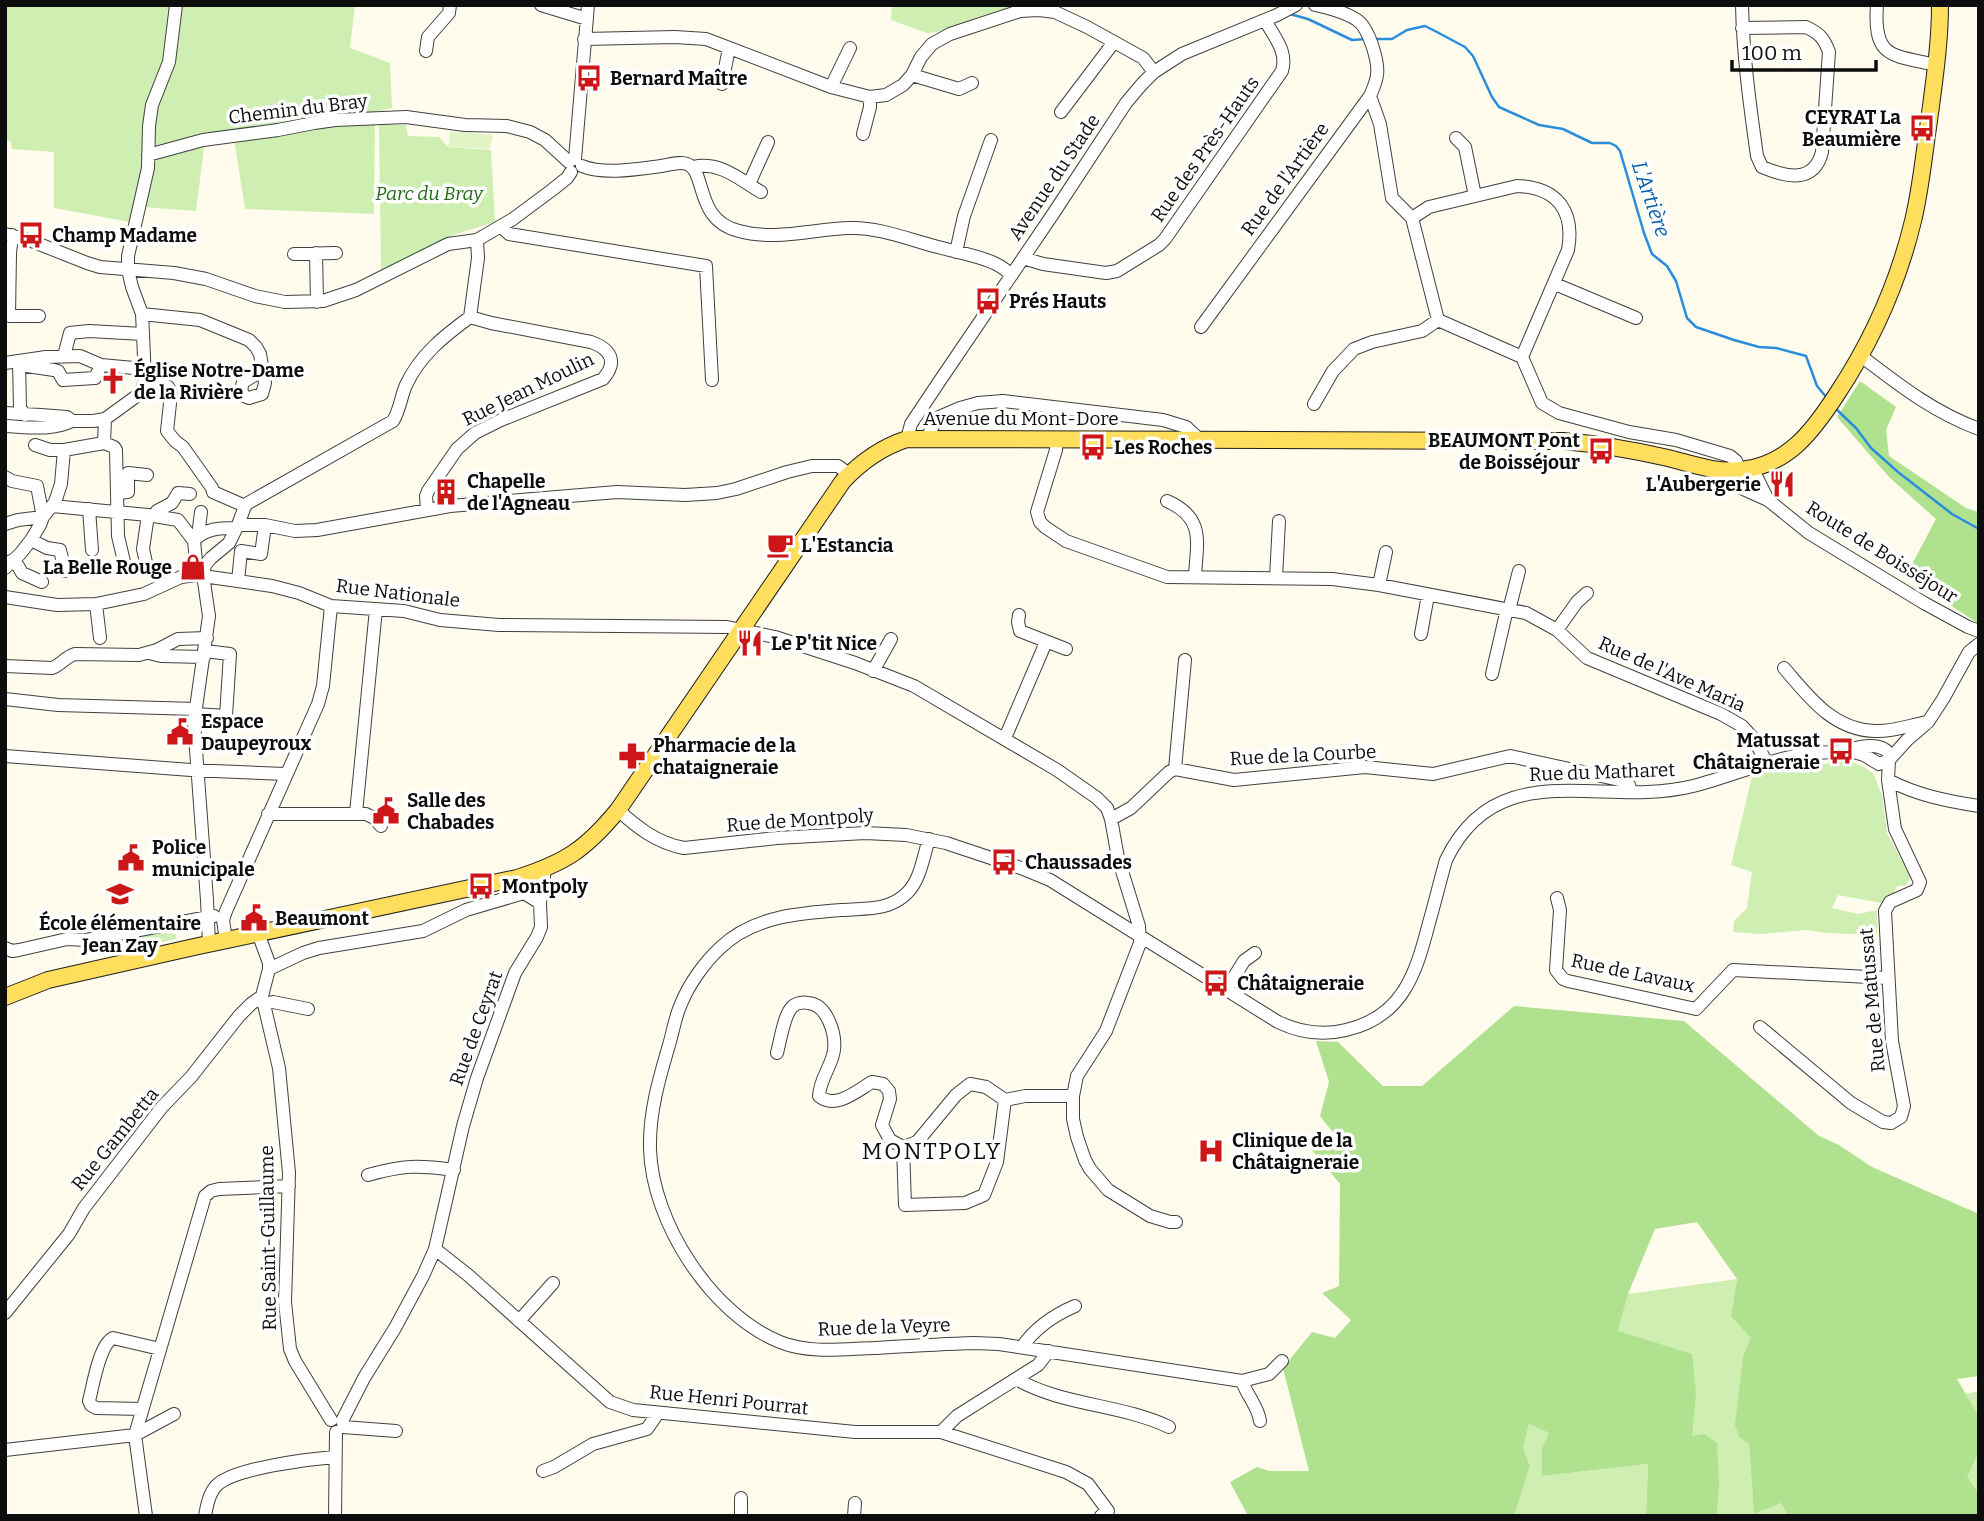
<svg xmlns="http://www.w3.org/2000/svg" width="1984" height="1521" viewBox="0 0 1984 1521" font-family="Bitter,serif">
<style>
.green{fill:#ceeeb2}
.forest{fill:#b0e18f}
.pitch{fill:#e2f4c5}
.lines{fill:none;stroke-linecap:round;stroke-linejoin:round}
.stream{stroke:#2a8ddc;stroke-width:2.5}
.minor-casing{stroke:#404040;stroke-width:14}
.major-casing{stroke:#1e1e1e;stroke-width:18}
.minor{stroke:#fff;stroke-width:12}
.major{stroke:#ffde5d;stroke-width:16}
.labels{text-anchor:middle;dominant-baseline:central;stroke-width:7;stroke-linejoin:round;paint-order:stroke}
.poi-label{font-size:19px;font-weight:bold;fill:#0d0d0d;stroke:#fff;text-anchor:start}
.street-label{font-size:19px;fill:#0d0d0d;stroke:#fff}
.park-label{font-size:19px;font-style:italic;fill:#246c16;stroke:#fff}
.water-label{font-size:21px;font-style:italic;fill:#095eac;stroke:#fff}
.quarter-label{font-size:23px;letter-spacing:2px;fill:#0d0d0d;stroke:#fff}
</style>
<rect width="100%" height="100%" fill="#fffced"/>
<path class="green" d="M5,5H355L350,48L390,63L392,108L375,112L374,214L245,209L233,132H206L196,211L143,207L133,204L130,222L54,208V152L12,149L11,142L5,139Z
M892,5H1018L984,15L937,32L927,33L891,20Z
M379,125H406L408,136L439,137L448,147L491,150L495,222L456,234L381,272Z
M1849,761L1864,767L1873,773L1882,795L1887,833L1911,878L1905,886H1897L1894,894L1882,903L1838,895L1832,908L1858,914L1877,910V935L1827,933L1807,930L1761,934L1733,932L1734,921L1747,908L1752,872L1731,865L1752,776L1799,763L1800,767Z
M175,924L176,939L111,953L107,939Z
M1737,1279L1731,1316L1957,1379L1965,1394L1979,1391V1516L1749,1444L1754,1514L1781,1503L1788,1516H1717L1719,1484L1692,1437L1618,1331L1628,1294Z
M1529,1424L1549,1433L1542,1448V1476L1648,1464L1646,1516H1514L1530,1466L1523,1448Z"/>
<path class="forest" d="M1860,381L1896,407L1886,430L1889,456L1966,508L1979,512V624L1906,576L1936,519L1889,477L1837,417Z
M1514,1006L1684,1021L1819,1136L1839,1145L1872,1167L1979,1214V1376L1957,1379L1979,1417L1978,1453L1967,1477L1979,1494V1516H1788L1781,1503L1754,1514L1749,1444L1739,1437L1735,1425L1743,1357L1751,1338L1731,1316L1737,1279L1697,1222L1655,1229L1628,1294L1618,1331L1692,1354L1696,1394L1692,1436L1704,1434L1717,1443L1719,1484L1717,1516H1646L1648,1464L1542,1476V1448L1549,1433L1529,1424L1523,1448L1530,1466L1514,1516H1248L1230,1482L1257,1467L1269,1471H1309L1283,1368L1312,1332L1335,1338L1351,1320L1322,1293L1339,1286L1340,1184L1311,1149L1335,1135L1320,1116L1329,1082L1316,1041L1338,1042L1383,1086H1422Z"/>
<path class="pitch" d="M450,131L493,135L490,149L448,147Z"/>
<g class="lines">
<path class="stream" d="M1290,14L1308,19L1352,40L1366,39
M1376,39H1392L1407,30L1425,26L1435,31L1465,47L1473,56L1492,97L1499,107L1539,125L1563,129L1592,143H1610L1616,146L1620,151L1644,233L1652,254L1667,266L1676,281L1687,318L1696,327L1734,340L1759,347L1776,348L1806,356L1817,386L1827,398
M1835,408L1856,428L1871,448L1898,472L1952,514L1979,529"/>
<g class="minor-casing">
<path id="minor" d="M541,5L587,19
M1742,5C1743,56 1750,106 1757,156L1762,167C1786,177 1814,184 1822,152L1829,52C1824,38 1819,33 1806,27L1742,28
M1877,5C1873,59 1892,55 1937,65
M584,39L675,37L706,39L831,87L870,97L886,95L903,85L912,75L921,57L932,44L950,34L1020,11L1039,10L1055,12L1087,27L1143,58L1154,72
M426,51L428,37L449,13L450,5
M912,75L959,89L972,83
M722,84L729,48
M831,87L850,48
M1370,96L1380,124L1392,198L1412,218L1438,320L1522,357L1542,403L1559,413L1629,432L1676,440L1730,456L1736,461L1747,489
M1061,112L1114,42
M863,134L870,107V97
M1456,138L1465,147L1475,196
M148,155L203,140L278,130L314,123L335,120L406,117L465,125L507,126L530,132L545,140L569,162
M575,159L588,5
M582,166C604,175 638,169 661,166C669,165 680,161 687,164C707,171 694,220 739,231C775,241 813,229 850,228C879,227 910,240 938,247C956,252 977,255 994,263C1001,266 1006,270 1012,275
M693,167C720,161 739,179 761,192
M749,184L768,142
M1412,218L1429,207L1517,186C1557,187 1575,211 1568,250L1522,357
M501,226L509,234L706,266L712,380
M5,234L29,240L87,263L100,267L174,273L206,279L255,296L285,302L323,301L356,290L448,244L477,240L513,219L552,190L567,178L571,172
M12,235L10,253L9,316H39
M956,252L964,216L991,140
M316,253L317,302
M294,254L336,253
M1023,258L1043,264L1106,273L1117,271L1159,245L1165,239L1282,71C1288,51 1274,37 1265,20
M1555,284L1636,318
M142,314L200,320L249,340L256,347L260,354L265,383L262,394L249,398L244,396L241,390L243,382L258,373L263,367
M1201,327L1370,96C1373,89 1376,83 1377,75C1379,62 1369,28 1357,20C1345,12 1329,8 1315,5
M64,356L70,333L89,331L143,334
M1861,356C1899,385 1933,412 1979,429
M19,362L20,408L25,415
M5,363L46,357L80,356L101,365L145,369
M20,365L54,370L58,371L63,380L95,378L101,365
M145,369C148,372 149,375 152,378C160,385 169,382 171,394L167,431L175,441L183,447L212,488L213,492L245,506
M1314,404L1333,371L1354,349L1372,342L1422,331L1438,320
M5,413L41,415L67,417L72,421H93L105,419L138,395L142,389L145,380L143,334L142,314L132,287L128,270V256L148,168L149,126L152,105L169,62L176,5
M5,426C28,427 52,431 72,421
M927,438L937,418L960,408L978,403L1003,401L1163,420L1186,427L1199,439
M1057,438L1056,450L1037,512L1040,522L1045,527L1066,541L1167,577L1332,579L1379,585L1526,613L1557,630
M907,439L911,424L939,382L1053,214L1126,103L1142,84L1154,72L1182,54L1277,15L1296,5
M104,443L114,447L116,450L118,536L126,570
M35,445L50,450H64
M1752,468L1768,500
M1713,469L1721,479L1768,500L1809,533L1924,603L1968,627L1979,631
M5,477L12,481L37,486L43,517
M117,493L128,492V473L147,475
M1167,501C1205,518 1197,541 1195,576
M52,506L148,515L178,520L194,541L196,561L203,575
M89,509L92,550
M427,509L426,496L428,491L457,449L475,433L501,420L603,379C618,362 611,349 591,342L491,323L470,317
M148,515L143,549L147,567H154
M155,516L157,511L172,503L178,493L190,494
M5,524L18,520L43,517
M238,525H265L295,531L317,530L450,506L617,492L685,495L717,493L736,489L787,472L812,466H838L849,474
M198,536L201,512
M31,540L47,548L60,550L65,571
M194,541C204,528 221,528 236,528
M11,561L18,566L22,573L42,582
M5,568L20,554L31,540L40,525L43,517L55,502L61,484L64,450L104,443L105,419
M1276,578L1279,521
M238,581L241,551L261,554L265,525
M1379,585L1386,552
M1587,593L1577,602L1557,630L1587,658L1721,714L1742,726L1753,738L1767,763
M5,597L57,605L96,604L144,594L181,577L196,575L272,586L299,593L331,606L404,611L440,620L499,625L727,627L775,637L855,663L914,686L1057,770L1097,798L1107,808L1111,819L1118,858L1139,926L1140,943L1106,1031L1077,1076L1073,1096V1119L1077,1137L1085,1160L1090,1169L1108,1190L1150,1216L1170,1222H1176
M96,604L100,638
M1509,610L1519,571
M1019,615L1018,622L1020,631L1066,649
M1421,634L1428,595
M149,653L161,656L204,657
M5,666L52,668C61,665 65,657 75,654L139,655L157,650L178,639L207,638
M1784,668C1809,697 1833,730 1875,731C1892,732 1911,725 1928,722
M873,671L891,639
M1492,674L1507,609
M5,699L58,705L196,709
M195,714L226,716L230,654L205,651
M1005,738L1046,642
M1847,750L1864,755L1879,764
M5,756L191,770L285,774
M1879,764L1889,760L1907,740L1928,722L1943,699L1969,652L1979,644
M1175,769L1185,660
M1888,780C1917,795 1946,801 1979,806
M618,810C638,828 657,843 684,848L777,838L865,833L906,835L946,843L1021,868L1050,880L1278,1022C1299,1032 1322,1036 1346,1030C1403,1017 1416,973 1429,923C1435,902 1440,881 1446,860C1498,752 1602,809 1693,786C1729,777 1764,761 1800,755C1816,752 1833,753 1848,750C1858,747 1874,743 1884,749C1888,751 1889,754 1891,757
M356,813L376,609
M268,814H366L374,818L381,826
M1111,819L1131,808L1169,772L1175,769L1234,780L1365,767L1433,774L1510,756L1624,781L1629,785L1631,792
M929,839C923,857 921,879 907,893C889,911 866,908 843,910C800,913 753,916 720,948C704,963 689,984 681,1004C675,1017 673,1032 669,1045C659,1079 649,1113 650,1149C652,1222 711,1314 780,1342C810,1354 843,1349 874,1348C908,1346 941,1344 974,1343L999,1344L1242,1381L1269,1374L1282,1361
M1557,898L1560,910L1556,970L1563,979L1568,981L1696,1009L1733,970L1888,978
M258,933L269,963V969L262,996L279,1068L289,1173L285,1302L290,1349L295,1361L331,1420
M226,940L223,920L226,911L318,704L323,686L331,606
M209,943L207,900L194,722L209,616L203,575L205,565L211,558L229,543L238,525L245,506L248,503L393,421C400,410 401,396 406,385C420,355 444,336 470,317L478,258L477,240
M5,948L12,951L19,950L67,939L86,940L214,916
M269,969L303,953L319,948L423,931L466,910L524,893L540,903
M1226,990L1244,961L1255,953
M264,1004L273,1002L308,1009
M1760,1027L1851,1103L1883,1122L1891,1123L1901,1117L1904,1106L1892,1041L1885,911L1890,902L1917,890L1920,882L1895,829L1888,780L1889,760
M777,1053C780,1042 784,1015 792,1007C796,1003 803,1002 808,1003C827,1004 836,1034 834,1050C832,1066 820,1078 819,1096C835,1110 857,1091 872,1082L883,1084L889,1091L890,1099L882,1125L890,1140L903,1147L917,1142L956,1095L970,1084L986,1087L1005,1100L1025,1096H1073
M903,1147L905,1205L965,1203L984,1195L997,1162L1005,1100
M368,1175C404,1165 418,1165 454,1170
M435,1249L468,1275L610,1402L633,1410L855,1432H941L957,1416L1038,1365L1049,1351
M5,1313L69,1234L84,1208L162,1107L191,1077L239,1016L251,1004L262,996
M519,1321L553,1283
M1022,1347C1035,1328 1054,1315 1075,1306
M1016,1379C1063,1406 1121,1404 1169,1427
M1242,1381C1247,1396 1258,1406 1260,1421
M142,1409L96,1408L91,1405L89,1401C93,1386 99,1345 113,1338L160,1349
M342,1421L364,1378L395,1328L423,1276L435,1249L463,1126L477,1078L515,973L537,937L541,927L540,903L545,869
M343,1427L396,1431
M941,1432L1066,1472L1088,1484L1108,1511L1101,1516
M5,1450L135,1435L174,1414
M543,1471L554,1467L593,1444L647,1429L658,1413
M146,1516L135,1435L205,1196L211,1191L219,1189L289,1186
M205,1516C207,1505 209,1493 217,1485C235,1468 309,1459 335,1457
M335,1516L336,1432
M741,1516V1498
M854,1516L855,1503"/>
</g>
<g class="major-casing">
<path id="major" d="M5,997L48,980L194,947L517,878C565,863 586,849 618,810L843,481C861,462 882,447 907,439L1563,441C1599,444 1633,450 1668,458C1692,464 1716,473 1741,470C1788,465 1813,431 1837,394C1872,341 1898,283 1913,221C1921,188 1924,154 1929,121C1934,82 1940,44 1940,5"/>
</g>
<use href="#minor" class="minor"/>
<use href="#major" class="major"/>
</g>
<defs>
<g id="bus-bare" transform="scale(2.1)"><path d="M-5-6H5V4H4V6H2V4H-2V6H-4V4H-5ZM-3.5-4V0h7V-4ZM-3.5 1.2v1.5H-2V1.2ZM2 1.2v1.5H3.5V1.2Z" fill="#cc1617" stroke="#fff" stroke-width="2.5" paint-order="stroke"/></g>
<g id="church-bare" transform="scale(2.1)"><path d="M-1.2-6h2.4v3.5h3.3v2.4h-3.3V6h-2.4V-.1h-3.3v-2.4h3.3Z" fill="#cc1617" stroke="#fff" stroke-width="2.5" paint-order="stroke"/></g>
<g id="restaurant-bare" transform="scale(2.1)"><path d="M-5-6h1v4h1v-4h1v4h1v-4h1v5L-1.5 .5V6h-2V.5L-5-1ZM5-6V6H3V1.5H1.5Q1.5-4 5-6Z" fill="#cc1617" stroke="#fff" stroke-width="2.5" paint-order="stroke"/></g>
<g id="building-bare" transform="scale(2.1)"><path d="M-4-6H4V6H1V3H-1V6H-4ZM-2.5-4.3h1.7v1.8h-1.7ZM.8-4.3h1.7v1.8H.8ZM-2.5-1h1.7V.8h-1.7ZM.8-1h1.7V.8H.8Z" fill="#cc1617" stroke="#fff" stroke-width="2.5" paint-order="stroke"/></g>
<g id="cafe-bare" transform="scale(2.1)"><path d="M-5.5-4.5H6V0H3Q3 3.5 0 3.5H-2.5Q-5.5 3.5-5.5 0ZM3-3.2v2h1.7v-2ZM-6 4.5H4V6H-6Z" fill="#cc1617" stroke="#fff" stroke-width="2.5" paint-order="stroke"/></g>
<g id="shop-bare" transform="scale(2.1)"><path d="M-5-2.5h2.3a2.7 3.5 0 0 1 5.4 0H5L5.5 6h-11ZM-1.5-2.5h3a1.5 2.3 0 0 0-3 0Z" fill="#cc1617" stroke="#fff" stroke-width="2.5" paint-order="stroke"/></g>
<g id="civic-bare" transform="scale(2.1)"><path d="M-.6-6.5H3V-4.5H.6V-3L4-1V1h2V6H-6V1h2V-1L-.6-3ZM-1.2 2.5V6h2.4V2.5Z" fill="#cc1617" stroke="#fff" stroke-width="2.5" paint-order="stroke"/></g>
<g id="pharmacy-bare" transform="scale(2.1)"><path d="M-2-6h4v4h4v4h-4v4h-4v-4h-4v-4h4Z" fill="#cc1617" stroke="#fff" stroke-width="2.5" paint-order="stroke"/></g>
<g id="school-bare" transform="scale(2.1)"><path d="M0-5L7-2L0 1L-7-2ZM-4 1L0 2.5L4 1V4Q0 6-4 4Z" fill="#cc1617" stroke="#fff" stroke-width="2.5" paint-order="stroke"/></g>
<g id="hospital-bare" transform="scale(2.1)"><path d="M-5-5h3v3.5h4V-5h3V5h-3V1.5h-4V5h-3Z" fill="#cc1617" stroke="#fff" stroke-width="2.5" paint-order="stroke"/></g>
</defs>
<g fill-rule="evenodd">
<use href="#bus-bare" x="589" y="78"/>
<use href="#bus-bare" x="1922" y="128"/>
<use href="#bus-bare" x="31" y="235"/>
<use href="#bus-bare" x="988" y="301"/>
<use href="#church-bare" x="113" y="381"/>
<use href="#bus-bare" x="1093" y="447"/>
<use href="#bus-bare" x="1601" y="451"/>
<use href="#restaurant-bare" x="1782" y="484"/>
<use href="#building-bare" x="446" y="492"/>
<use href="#cafe-bare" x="780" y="545"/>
<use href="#shop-bare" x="193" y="567"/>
<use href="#restaurant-bare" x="750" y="643"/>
<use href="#civic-bare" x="180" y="732"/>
<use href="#bus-bare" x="1841" y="751"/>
<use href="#pharmacy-bare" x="632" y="756"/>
<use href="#civic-bare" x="386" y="811"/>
<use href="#civic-bare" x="131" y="858"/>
<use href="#bus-bare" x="1004" y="862"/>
<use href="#bus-bare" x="481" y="886"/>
<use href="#school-bare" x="120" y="894"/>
<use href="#civic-bare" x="254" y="918"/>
<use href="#bus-bare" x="1216" y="983"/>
<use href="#hospital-bare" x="1211" y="1151"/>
</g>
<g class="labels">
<g class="poi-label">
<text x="610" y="78">Bernard Maître</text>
<text x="1901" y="117" text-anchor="end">CEYRAT La<tspan x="1901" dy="22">Beaumière</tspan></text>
<text x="52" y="235">Champ Madame</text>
<text x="1009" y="301">Prés Hauts</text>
<text x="134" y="370">Église Notre-Dame<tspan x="134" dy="22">de la Rivière</tspan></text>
<text x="1580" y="440" text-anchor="end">BEAUMONT Pont<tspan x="1580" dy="22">de Boisséjour</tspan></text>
<text x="1114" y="447">Les Roches</text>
<text x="467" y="481">Chapelle<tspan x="467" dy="22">de l'Agneau</tspan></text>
<text x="1761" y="484" text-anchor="end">L'Aubergerie</text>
<text x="801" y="545">L'Estancia</text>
<text x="172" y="567" text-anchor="end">La Belle Rouge</text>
<text x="771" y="643">Le P'tit Nice</text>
<text x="201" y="721">Espace<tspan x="201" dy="22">Daupeyroux</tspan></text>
<text x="1820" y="740" text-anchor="end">Matussat<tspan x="1820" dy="22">Châtaigneraie</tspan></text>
<text x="653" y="745">Pharmacie de la<tspan x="653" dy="22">chataigneraie</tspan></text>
<text x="407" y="800">Salle des<tspan x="407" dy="22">Chabades</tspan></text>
<text x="152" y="847">Police<tspan x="152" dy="22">municipale</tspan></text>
<text x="1025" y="862">Chaussades</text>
<text x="502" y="886">Montpoly</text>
<text x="275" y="918">Beaumont</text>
<text x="120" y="923" text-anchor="middle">École élémentaire<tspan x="120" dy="22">Jean Zay</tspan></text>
<text x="1237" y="983">Châtaigneraie</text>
<text x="1232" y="1140">Clinique de la<tspan x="1232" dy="22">Châtaigneraie</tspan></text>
</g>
<g class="street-label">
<text transform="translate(298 109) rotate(-7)">Chemin du Bray</text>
<text transform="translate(1205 149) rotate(-55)">Rue des Près-Hauts</text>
<text transform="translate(1054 177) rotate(-56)">Avenue du Stade</text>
<text transform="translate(1285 179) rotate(-54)">Rue de l'Artière</text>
<text transform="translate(528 389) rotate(-26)">Rue Jean Moulin</text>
<text x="1021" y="418">Avenue du Mont-Dore</text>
<text transform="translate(1882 552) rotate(32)">Route de Boisséjour</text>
<text transform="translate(398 593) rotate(7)">Rue Nationale</text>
<text transform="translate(1672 674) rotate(24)">Rue de l'Ave Maria</text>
<text transform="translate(1303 755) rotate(-3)">Rue de la Courbe</text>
<text transform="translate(1602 772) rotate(-2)">Rue du Matharet</text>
<text transform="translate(800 820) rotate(-4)">Rue de Montpoly</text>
<text transform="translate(1633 973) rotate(12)">Rue de Lavaux</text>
<text transform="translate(1872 1000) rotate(-95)">Rue de Matussat</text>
<text transform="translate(476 1028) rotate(-70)">Rue de Ceyrat</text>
<text transform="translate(115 1139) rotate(-51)">Rue Gambetta</text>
<text transform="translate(268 1238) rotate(-91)">Rue Saint-Guillaume</text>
<text transform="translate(884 1327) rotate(-2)">Rue de la Veyre</text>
<text transform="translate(729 1400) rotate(6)">Rue Henri Pourrat</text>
</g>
<g class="park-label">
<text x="429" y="193">Parc du Bray</text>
</g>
<g class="water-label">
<text transform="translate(1651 199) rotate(71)">L'Artière</text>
</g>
<g class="quarter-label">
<text x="932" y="1151">MONTPOLY</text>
</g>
</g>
<rect width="1984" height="1521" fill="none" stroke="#0d0d0d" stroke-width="14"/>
<path d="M1732 60v10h144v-10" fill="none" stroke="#0d0d0d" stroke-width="3.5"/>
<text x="1742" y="60" font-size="21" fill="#0d0d0d" stroke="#ffffff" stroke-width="5" paint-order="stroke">100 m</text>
</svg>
